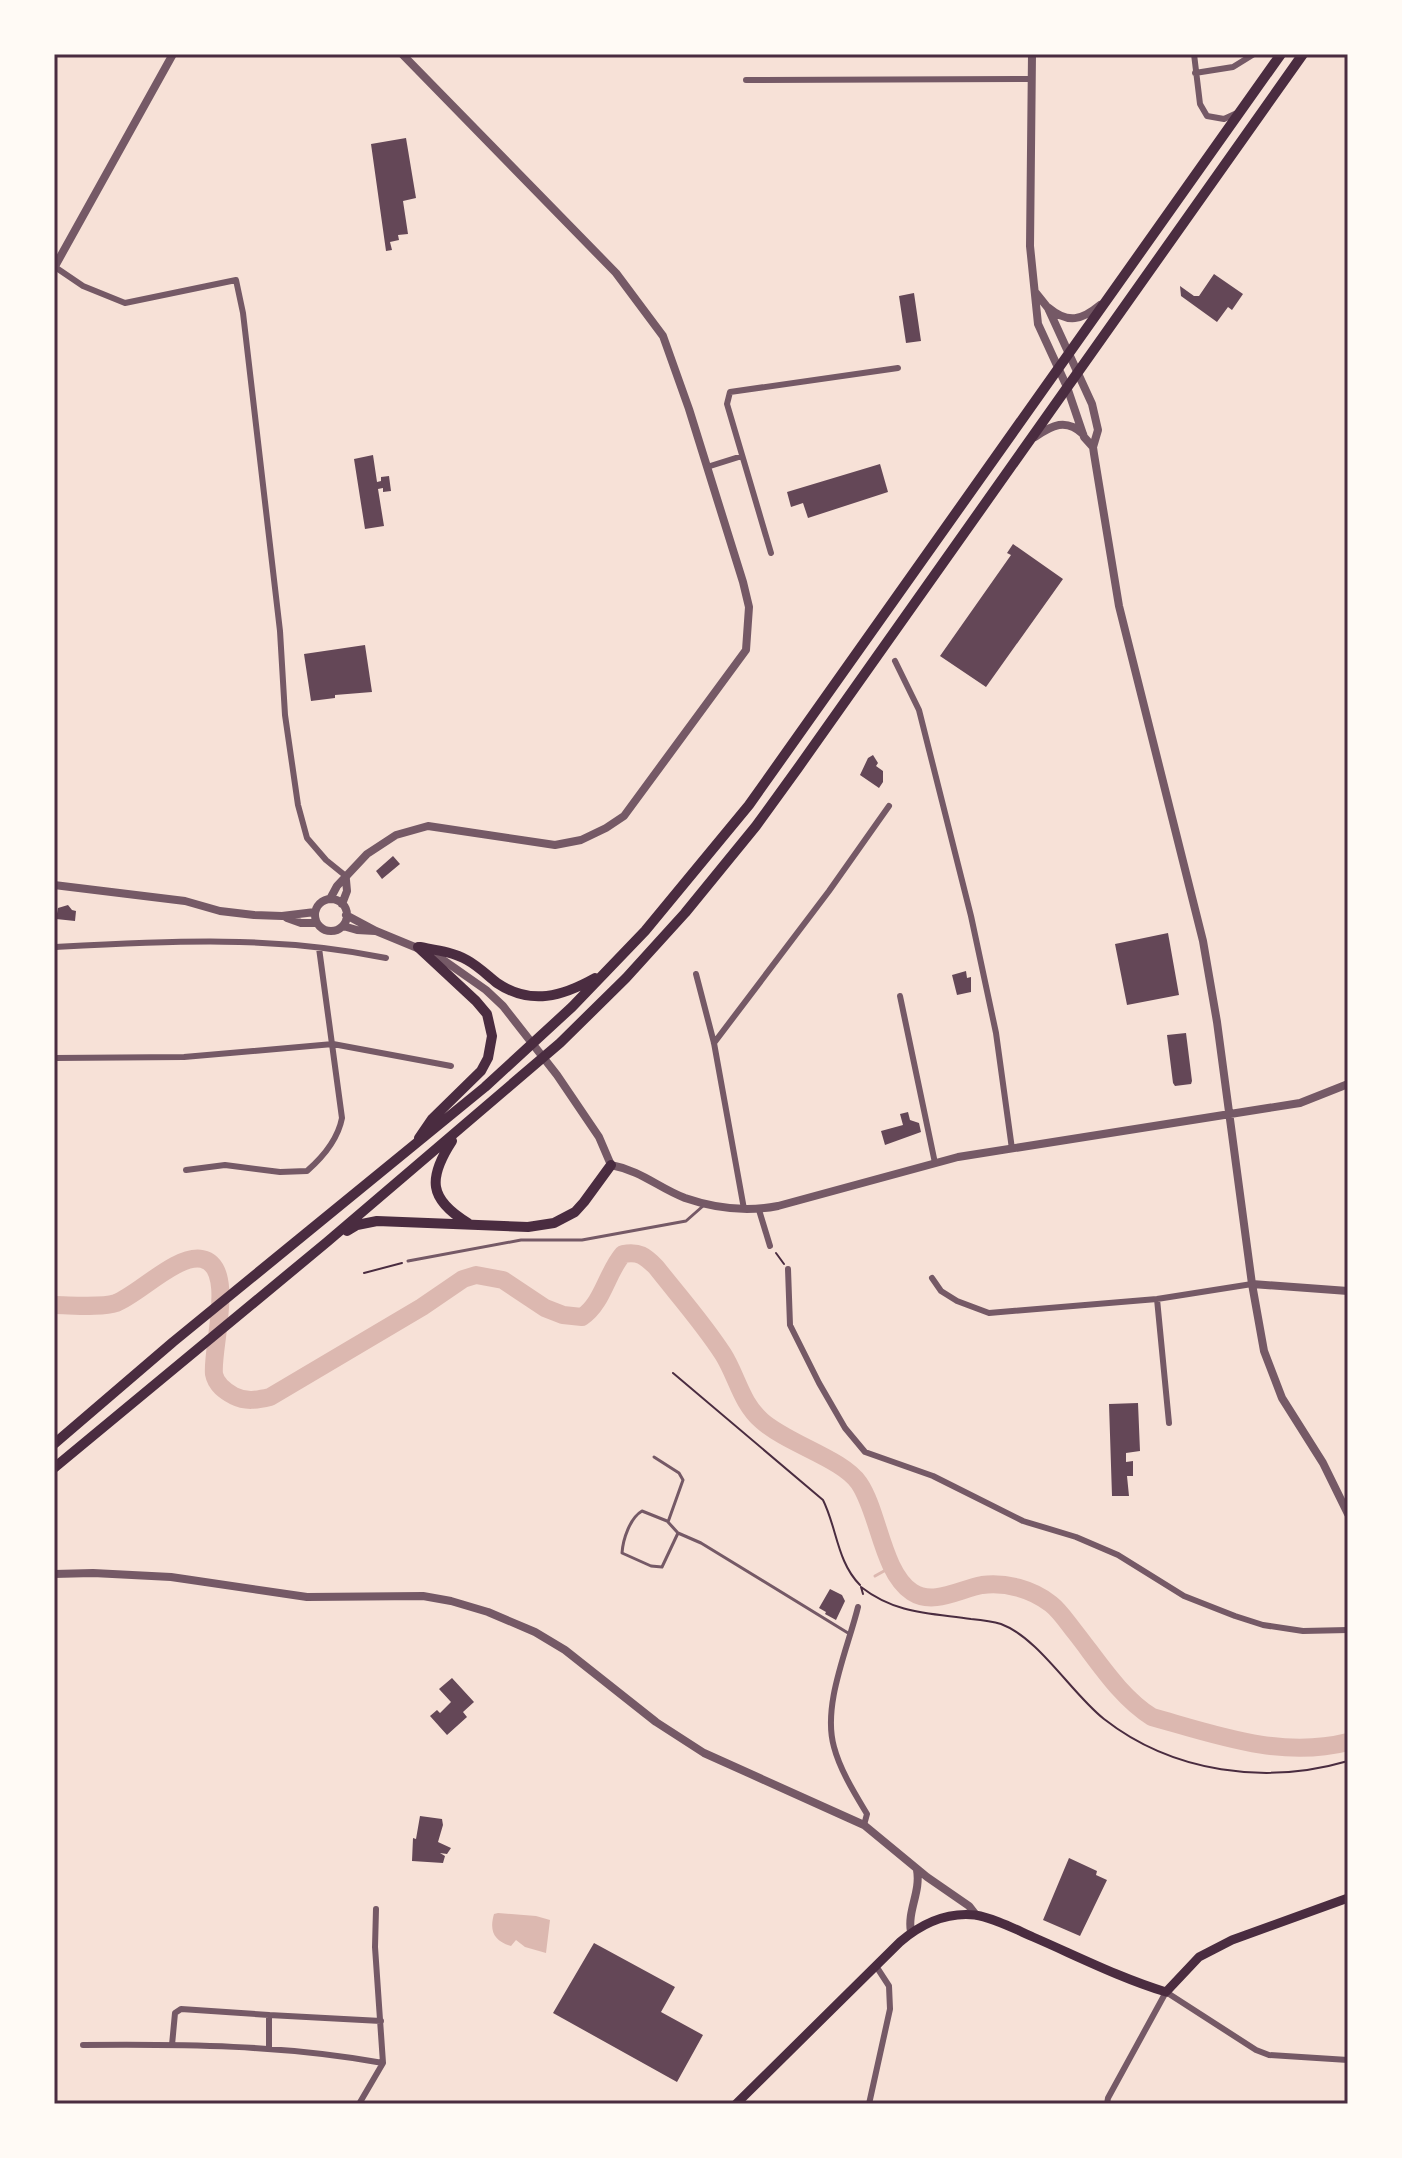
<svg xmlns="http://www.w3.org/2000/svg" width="1402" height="2158" viewBox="0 0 1402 2158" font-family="'Source Sans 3',sans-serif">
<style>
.water{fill:#dcb8b0}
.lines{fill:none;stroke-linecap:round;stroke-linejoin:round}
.stream{stroke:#dcb8b0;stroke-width:3}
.river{stroke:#dcb8b0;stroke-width:18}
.building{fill:#644757}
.path{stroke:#4a2c40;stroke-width:2}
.service{stroke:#755966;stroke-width:3}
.minor{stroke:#755966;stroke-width:6}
.tertiary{stroke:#755966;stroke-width:8}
.secondary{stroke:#4a2c40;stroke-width:9}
.primary{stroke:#4a2c40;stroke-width:10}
.neatline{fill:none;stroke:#4a2c40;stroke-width:3}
</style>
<rect width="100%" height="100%" fill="#f7e1d7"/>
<path class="water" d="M498,1913L536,1916L550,1920L546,1953L525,1947L516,1940L511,1946C494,1941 489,1931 494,1914Z"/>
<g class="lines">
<path class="stream" d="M875,1576L893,1566"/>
<path class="river" d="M54,1305C70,1305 102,1308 116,1303C139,1294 177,1254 202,1259C237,1266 211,1349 214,1374C216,1385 225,1391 234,1396C246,1402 257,1400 270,1397L422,1307L463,1279L476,1275L503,1280L545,1308L563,1315L582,1317C603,1303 607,1272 623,1254C639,1251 645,1256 656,1267C678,1295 703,1323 723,1354C737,1376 741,1403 762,1421C788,1444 843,1459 859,1483C879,1512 882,1572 912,1592C933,1606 960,1589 982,1585C1006,1582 1032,1589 1051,1604C1060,1611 1067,1622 1075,1632C1098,1661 1120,1697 1152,1717C1216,1735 1281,1759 1348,1742"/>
</g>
<path class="building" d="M406,138L416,198L403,201L408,234L398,235L399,240L390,242L392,250L386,251L371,144Z
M1214,274L1243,294L1232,310L1228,307L1217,322L1181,296L1180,286L1194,296H1199Z
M914,293L921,341L906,343L899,296Z
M373,455L377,482L381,481V477L389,476L391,491L383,492V488L378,489L384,526L365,529L354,459Z
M880,464L888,492L808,518L803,503L791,507L787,492Z
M1013,544L1063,579L986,687L940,656L1011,555L1007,553Z
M365,645L372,692L335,695V698L311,701L304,654Z
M873,755L878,763L876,766L883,771V782L879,788L860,775L868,758Z
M393,856L400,864L382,879L376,871Z
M68,905L72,910L76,911L75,921L56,919L58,908Z
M1168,933L1179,995L1127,1005L1115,944Z
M966,971L967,978L971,977V992L957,995L952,975Z
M1186,1033L1192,1081L1191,1084L1175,1086L1173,1083L1167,1035Z
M908,1112L910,1120L919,1123L921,1132L885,1145L881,1131L903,1125L900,1114Z
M1138,1403L1140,1451L1126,1453V1462L1133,1461V1476H1127L1129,1496H1112L1109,1404Z
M830,1589L842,1595L845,1601L836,1620L825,1614L826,1612L819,1608Z
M452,1678L474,1702L463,1712L467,1717L447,1735L430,1716L437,1710L440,1713L451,1702L439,1689Z
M420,1816L442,1819L443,1825L438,1842L451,1848L447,1854L440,1853L445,1856L443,1863L412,1861L413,1838L416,1839Z
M1069,1858L1097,1871L1096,1875L1107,1880L1080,1936L1043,1920Z
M594,1943L675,1987L661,2012L703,2035L677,2082L553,2013Z"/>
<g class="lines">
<path class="path" d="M776,1253L784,1264
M364,1273L402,1263
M673,1373L823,1500C837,1528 837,1562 860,1585
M863,1594L861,1587C896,1614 929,1613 971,1619C981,1620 991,1621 1001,1624C1039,1638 1072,1694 1104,1719C1173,1773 1266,1785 1348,1761"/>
<path class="service" d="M408,1261L521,1240H582L686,1221L703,1206
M654,1457L679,1473L683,1480L668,1522L678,1533L701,1543L848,1633
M667,1521L642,1511C630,1518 623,1539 622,1553L651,1566L662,1567L678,1533"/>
<path class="minor" d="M1194,54L1200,104L1207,116L1224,119L1237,113
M1195,73L1233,67L1254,54
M746,80L1032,79
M55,267L83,286L125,303L236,280L243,313L280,631L285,715L298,805L307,838L326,860L347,877
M707,467L742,456
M771,553L727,404L730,392L898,368
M895,661L919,710L971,916L996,1033L1012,1149
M54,947C168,941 273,935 386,958
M696,974L714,1043L744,1209
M900,996L935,1163
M714,1043L829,891L889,806
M54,1058L184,1057L333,1044L451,1066
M186,1170L225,1165L280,1172L307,1171C323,1157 338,1139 342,1118L319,948
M759,1210L770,1246
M788,1269L790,1325L819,1383L845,1428L865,1452L933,1476L1023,1521L1076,1537L1118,1555L1184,1596L1235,1616L1263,1625L1303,1631L1348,1630
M932,1278L941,1291L957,1301L989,1313L1157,1299L1252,1284
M1157,1299L1169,1423
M858,1607C848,1648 822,1705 834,1747C840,1770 855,1794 867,1814L864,1825
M83,2045C183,2044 284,2045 383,2063
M172,2045L175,2013L181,2009L269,2015
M269,2049V2015L381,2021
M359,2104L383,2063L375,1947L376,1909
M869,2104L890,2009L889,1986L876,1966
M1107,2104L1108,2098L1166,1992L1256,2050L1269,2055L1348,2060"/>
<path class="tertiary" d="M1032,54L1030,246L1038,324L1067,387L1084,437L1093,447
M54,268L173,54
M1036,293L1048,308L1092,404L1098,430L1093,447L1094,454L1119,606L1203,941L1217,1022L1252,1284L1264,1351L1282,1398L1323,1463L1348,1514
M1049,308C1068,324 1082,320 1100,305
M1035,437C1052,425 1066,418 1083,434
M54,885L185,901L220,911L254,915L282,916L315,912
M330,899L337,886L367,854L396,835L428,826L555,845L581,840L606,828L624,816L746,650L749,607L743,582L689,409L663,336L616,273L402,54
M315 915a16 16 0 1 1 32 0a16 16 0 1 1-32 0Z
M342,904L347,891L346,880
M346,915L376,931L439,957L486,990L503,1006L557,1075L599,1137L611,1165C642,1171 657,1187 685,1198C714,1208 747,1212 778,1206L958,1157L1300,1103L1348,1084
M287,918L301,923H317
M343,926L357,930L375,931
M1252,1284L1348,1291
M54,1574L93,1573L171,1577L307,1597L423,1596L451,1601L488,1612L535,1632L565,1650L656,1722L704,1753L864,1825L927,1877L969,1906L976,1915
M911,1932C907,1911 921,1892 917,1870"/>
<path class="secondary" d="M736,2104L900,1942C921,1924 947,1912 975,1915C994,1918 1015,1929 1033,1937C1077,1956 1120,1978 1166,1992L1199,1957L1232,1940L1348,1898"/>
<path class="primary" d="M418,947L476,1001L487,1014L492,1036L488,1058L481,1071L432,1119L419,1138
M420,947C436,950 453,952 467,960C478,966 487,975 497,983C531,1006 563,996 595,978
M452,1141C428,1178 428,1199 468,1223
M347,1231L357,1225L377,1221L528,1227L554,1223L575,1212L584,1202L611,1165
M54,1444L173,1342L485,1087L572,1007L645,931L749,805L1281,54
M54,1468L327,1242L560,1043L626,978L685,913L756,826L798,768L1303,54"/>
</g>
<rect width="1402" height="2158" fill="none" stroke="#fffaf5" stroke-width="112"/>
<rect x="56" y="56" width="1290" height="2046" class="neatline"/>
</svg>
